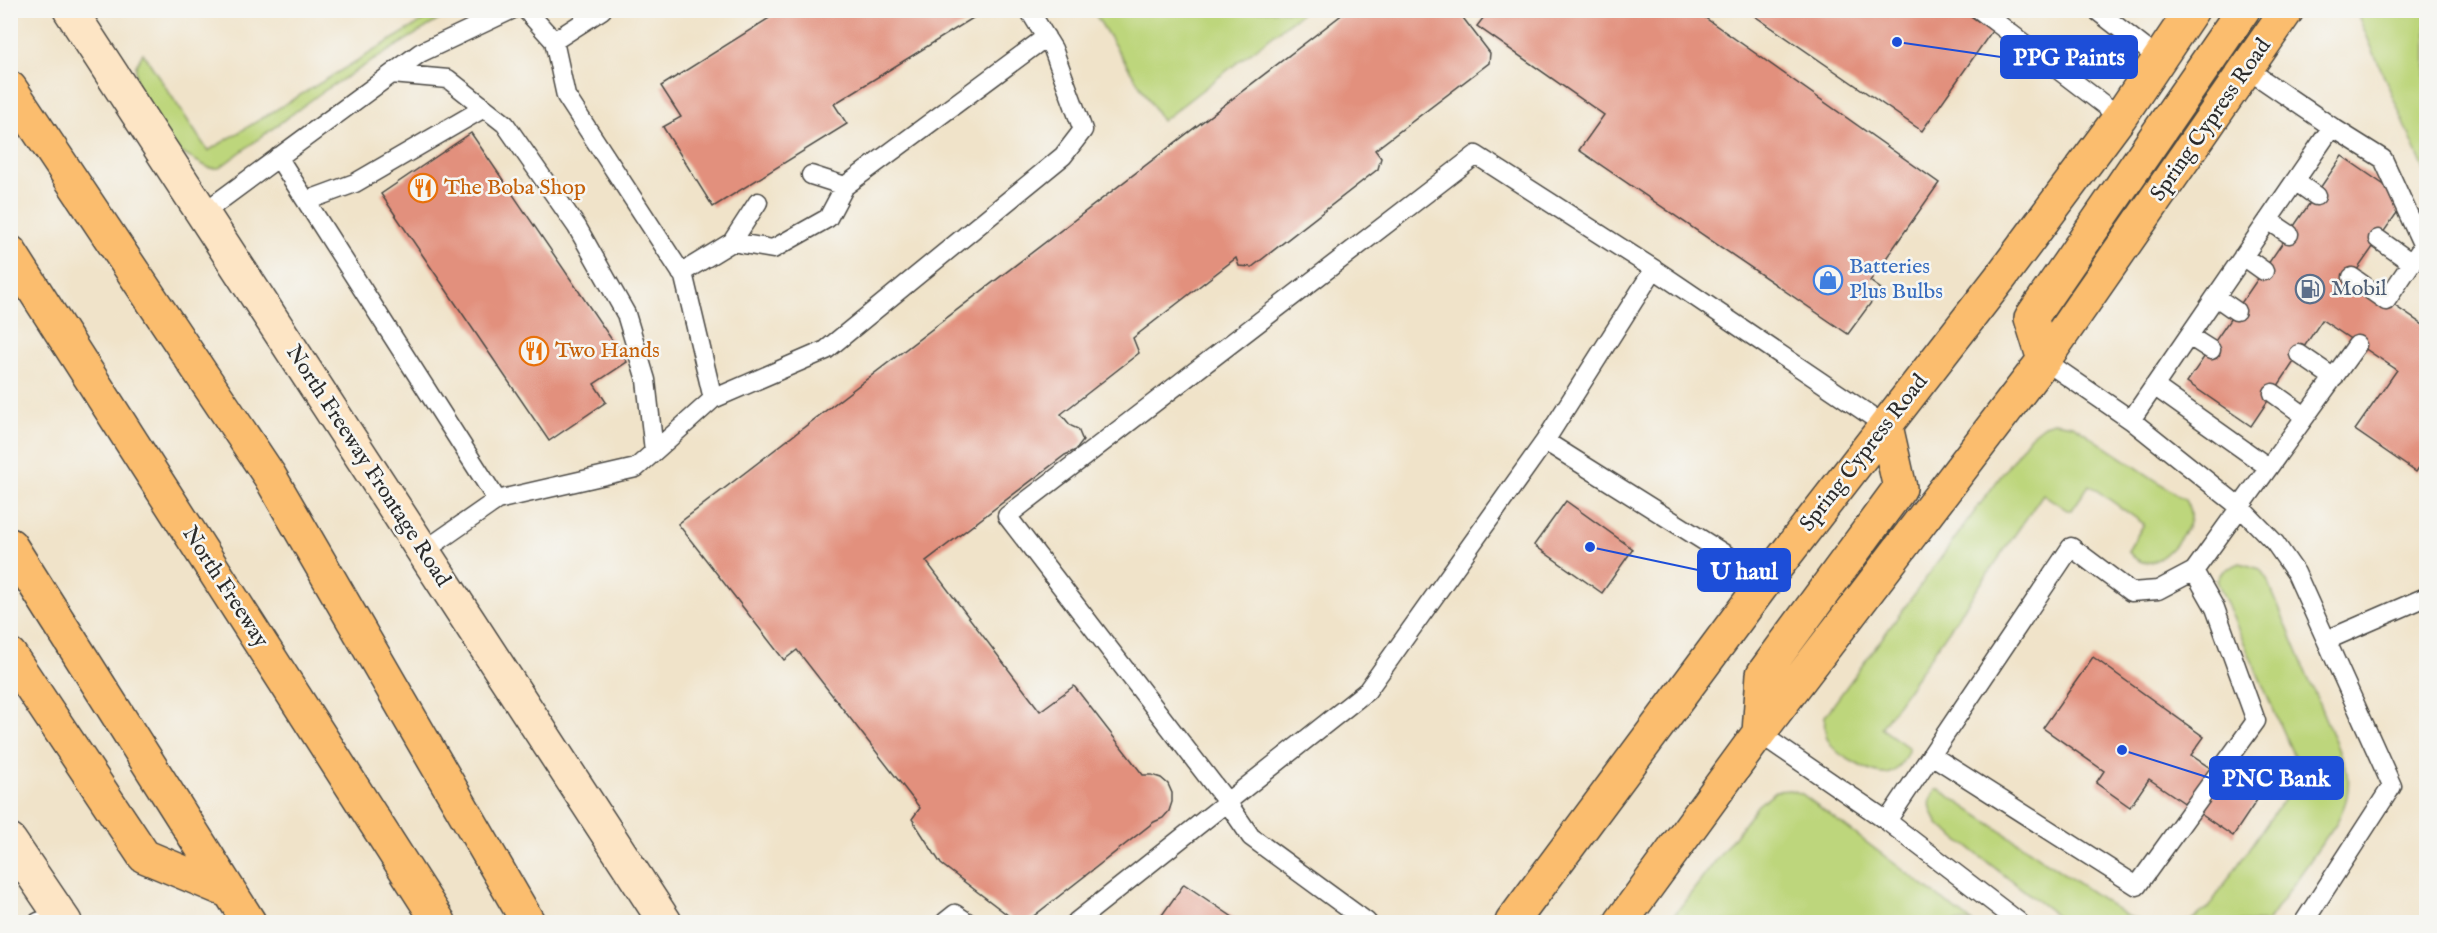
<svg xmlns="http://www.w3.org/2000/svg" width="2437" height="933" viewBox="0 0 2437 933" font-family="'IM FELL English',serif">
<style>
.green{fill:#bdd67b;stroke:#748053;stroke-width:1.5}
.building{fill:#e2907d}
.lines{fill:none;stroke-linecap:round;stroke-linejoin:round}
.service-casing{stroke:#494743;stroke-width:21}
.secondary-casing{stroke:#494743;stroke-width:36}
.primary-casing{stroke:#494743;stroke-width:36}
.motorway-casing{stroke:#494743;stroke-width:36}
.service{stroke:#fff;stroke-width:18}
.secondary{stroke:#fde5c5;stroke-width:33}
.primary{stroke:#fbbd6e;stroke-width:33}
.motorway{stroke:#fbbd6e;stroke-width:33}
.labels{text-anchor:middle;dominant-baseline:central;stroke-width:5;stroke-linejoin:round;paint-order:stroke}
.street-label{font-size:22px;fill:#2b2b2b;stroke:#f6f6f2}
.food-label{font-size:22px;fill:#c56008;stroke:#f6f6f2;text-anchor:start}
.shop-label{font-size:22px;fill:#366cbe;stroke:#f6f6f2;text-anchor:start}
.service-label{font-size:22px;fill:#4e5e75;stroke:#f6f6f2;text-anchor:start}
.leader{fill:none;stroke:#1d4ed8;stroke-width:2}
.callout-dot{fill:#1d4ed8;stroke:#f6f6f2;stroke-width:2}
.callout{fill:#1d4ed8;stroke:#1d4ed8;stroke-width:2}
.callout-label{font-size:24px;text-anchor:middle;font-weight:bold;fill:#fff}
</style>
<rect width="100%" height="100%" fill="#f6f6f2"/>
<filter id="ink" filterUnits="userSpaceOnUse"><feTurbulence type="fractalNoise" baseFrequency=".0167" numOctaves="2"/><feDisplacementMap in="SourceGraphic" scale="12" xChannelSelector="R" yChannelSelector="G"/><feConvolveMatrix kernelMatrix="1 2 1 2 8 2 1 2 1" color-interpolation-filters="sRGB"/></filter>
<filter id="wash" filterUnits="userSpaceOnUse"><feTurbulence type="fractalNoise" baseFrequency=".008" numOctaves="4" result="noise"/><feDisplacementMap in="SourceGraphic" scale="24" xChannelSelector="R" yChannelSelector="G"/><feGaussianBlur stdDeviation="1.35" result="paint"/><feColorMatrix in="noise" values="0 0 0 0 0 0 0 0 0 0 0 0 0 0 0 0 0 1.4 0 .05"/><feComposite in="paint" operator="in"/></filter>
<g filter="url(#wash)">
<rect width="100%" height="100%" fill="#f0e3c9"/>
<path class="green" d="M439,11H453L322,92L219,168H209L176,150L136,90V66L143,53L208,151Z
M1093,11H1304L1162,121Z
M2356,11H2426V174Z
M2054,422L2073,425L2185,500C2188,506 2191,510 2190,518C2189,527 2183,534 2177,542C2164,558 2145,574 2128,551L2144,524L2089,485L2072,510H2067L2043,494L1881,728L1909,748C1896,782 1882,778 1855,763C1847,759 1834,751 1830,743C1824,734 1824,726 1825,716L2030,436L2044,425Z
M2240,563L2260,569L2267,579L2348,773C2350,792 2346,804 2337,822L2267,922H2183L2190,921L2208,908L2295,783V759L2217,581L2222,571Z
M1790,790L1802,794L1972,922H1669L1758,805L1776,791Z
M1936,790H1940L2127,916L2143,922H2065L1938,824C1931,812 1926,801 1936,790Z"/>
<g id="blocks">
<path class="building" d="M782,10H986L834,104L847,124L713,207L663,127L681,117L661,86Z
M1348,10H1457L1490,53L1489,63L1375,150L1381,158L1378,169L1252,267L1239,266L1236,258L1133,338L1139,353L1061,414L1071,426L1078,429L1083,441L1076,450L1065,455L926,561L1040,711L1074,686L1143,775H1152L1161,778L1168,784L1172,793V802L1169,811L1163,818L1154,822L1026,922H1017L941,864L912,819L920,808L797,650L784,660L678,524Z
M1474,10H1694L1939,183L1870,281L1881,289L1848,334L1579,150L1604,115L1477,26L1484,17Z
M1746,10H1962L1992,31L1922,131Z
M471,133L627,362L594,384L606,402L549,441L381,194Z
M2342,156L2406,200L2352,277L2426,327V457L2416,472L2355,430L2397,370L2322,320L2251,426L2187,382Z
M1566,501L1633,549L1602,593L1534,545Z
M2093,657L2204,737L2191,755L2257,800L2233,836L2149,779L2130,807L2096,783L2104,771L2043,728Z
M1184,884L1240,922H1157Z"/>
</g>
</g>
<g filter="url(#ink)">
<use href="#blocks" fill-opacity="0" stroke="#494743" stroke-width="1.5"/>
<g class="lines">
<g class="service-casing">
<path id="service" d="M1980,10L2120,117
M2096,10L2159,59
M554,41L602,10
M392,74L448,79L505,124L577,227L626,314L646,380L654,451
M2332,127L2383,159L2423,246L2386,301L2352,277
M278,157L497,500
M811,175L845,186
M2295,181L2316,196
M306,201L355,183L484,108
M203,213L420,53L511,10
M2268,220L2289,234
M2378,239L2412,263
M732,242L758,202
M2243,256L2264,271
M681,273L732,242L773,249L828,218L845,186L1046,37
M2216,297L2236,311
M2189,336L2211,350
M2299,354L2334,378
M2044,360L2131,420L2241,508L2275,543L2296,573L2392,786L2304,922
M2154,386L2268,467
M2273,393L2305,416
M713,399L826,350L1063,156L1083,130L1053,49L1029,10
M2131,420L2332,127L2247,69
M1545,441L1766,580
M424,551L497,500L636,468L713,399L684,277L566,96L554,41L526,10
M2327,640L2426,597
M1759,733L1887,821L2019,922
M1931,755L2137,886L2256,721L2215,608L2194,571
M1887,821L2071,547L2131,592L2158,590L2194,571L2357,345
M38,922L60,915
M945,922L955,914L967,922
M1076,922L1367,691L1545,441L1654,269L1886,426
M1367,922L1251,837L1227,802L1007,516L1476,155L1654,269"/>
</g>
<g class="secondary-casing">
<path id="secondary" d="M70,10L665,922
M10,841L65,922"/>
</g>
<g class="primary-casing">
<path id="primary" d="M2044,360L2031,318L2243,10
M1759,733L1763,674L1900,488L1886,426
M1512,922L1766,580L2000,278L2120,117L2192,10
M1621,922L1759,733L2044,360L2287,10"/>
</g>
<g class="motorway-casing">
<path id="motorway" d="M10,88L269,475L528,922
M10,252L439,922
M10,545L249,922
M10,655L144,856L230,892"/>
</g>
<use href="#service" class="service"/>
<use href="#secondary" class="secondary"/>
<use href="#primary" class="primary"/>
<use href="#motorway" class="motorway"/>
</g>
</g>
<defs>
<g id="restaurant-ring" transform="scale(1.5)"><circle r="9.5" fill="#f6f6f2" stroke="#e8710a" stroke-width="1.5"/><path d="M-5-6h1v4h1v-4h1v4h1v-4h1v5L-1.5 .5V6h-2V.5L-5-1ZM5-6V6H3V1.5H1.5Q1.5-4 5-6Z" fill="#e8710a"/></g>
<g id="shop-ring" transform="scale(1.5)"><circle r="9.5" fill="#f6f6f2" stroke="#3f7fe0" stroke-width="1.5"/><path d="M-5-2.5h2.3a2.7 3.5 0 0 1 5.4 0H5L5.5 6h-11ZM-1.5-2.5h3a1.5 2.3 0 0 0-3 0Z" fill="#3f7fe0"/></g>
<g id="fuel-ring" transform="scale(1.5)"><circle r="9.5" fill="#f6f6f2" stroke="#5c6f8a" stroke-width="1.5"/><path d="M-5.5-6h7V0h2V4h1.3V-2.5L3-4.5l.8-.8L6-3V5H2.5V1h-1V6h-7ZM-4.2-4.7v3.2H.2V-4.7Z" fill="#5c6f8a"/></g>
</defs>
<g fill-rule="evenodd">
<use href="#restaurant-ring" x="423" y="188"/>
<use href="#shop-ring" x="1828" y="280"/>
<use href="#fuel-ring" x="2310" y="289"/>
<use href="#restaurant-ring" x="534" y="351"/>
</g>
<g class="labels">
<g class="street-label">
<text transform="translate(2211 120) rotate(-55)">Spring Cypress Road</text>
<text transform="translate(1864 453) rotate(-52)">Spring Cypress Road</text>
<text transform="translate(368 466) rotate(57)">North Freeway Frontage Road</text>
<text transform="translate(225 587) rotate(57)">North Freeway</text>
</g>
<g class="food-label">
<text x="444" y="188">The Boba Shop</text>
<text x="555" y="351">Two Hands</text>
</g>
<g class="shop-label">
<text x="1849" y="267">Batteries<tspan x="1849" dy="25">Plus Bulbs</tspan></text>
</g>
<g class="service-label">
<text x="2331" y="289">Mobil</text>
</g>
</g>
<path class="leader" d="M1897 42L2001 57M1590 547L1698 570M2122 750L2210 778"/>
<g class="callout-dot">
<circle cx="1897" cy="42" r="6"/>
<circle cx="1590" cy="547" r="6"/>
<circle cx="2122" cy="750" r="6"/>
</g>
<g class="callout">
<rect x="2001" y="36" width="136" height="42" rx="6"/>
<rect x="1698" y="549" width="92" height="42" rx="6"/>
<rect x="2210" y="757" width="133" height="42" rx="6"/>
</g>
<g class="callout-label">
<text x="2069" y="65">PPG Paints</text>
<text x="1744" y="579">U haul</text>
<text x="2276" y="786">PNC Bank</text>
</g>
<rect width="2437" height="933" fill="none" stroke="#f6f6f2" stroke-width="36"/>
</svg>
